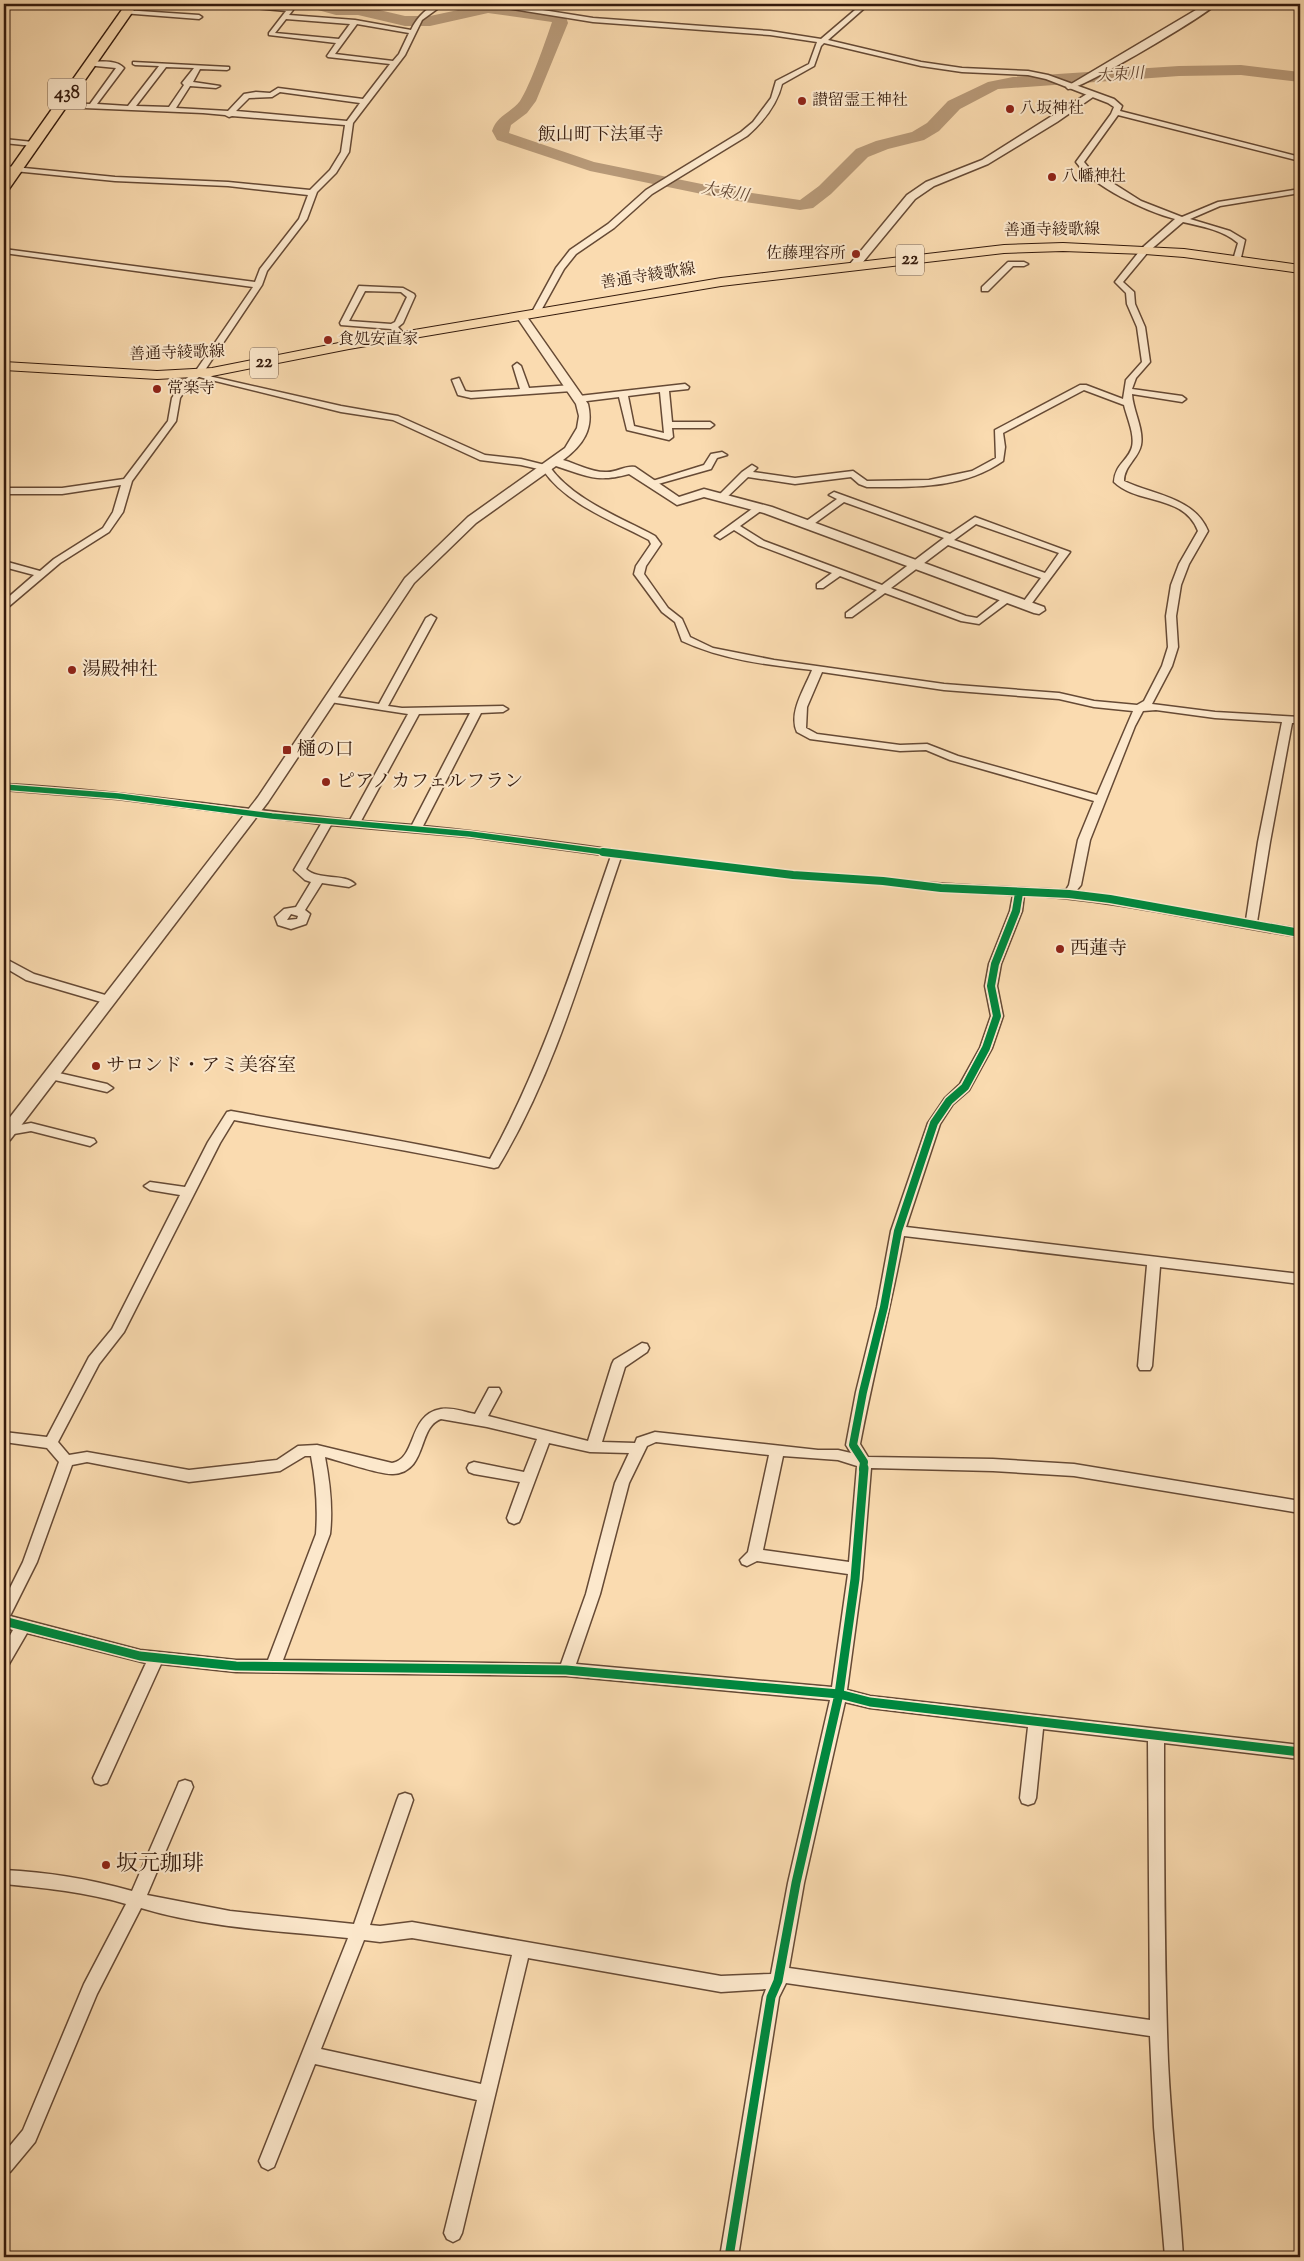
<svg xmlns="http://www.w3.org/2000/svg" width="1304" height="2261" viewBox="0 0 1304 2261" font-family="'Sorts Mill Goudy','Noto Serif JP',serif">
<style>
.lines{fill:none;stroke-linecap:round;stroke-linejoin:round}
.river{fill:#b79978;fill-rule:evenodd}
.minor-casing{stroke:#664a35;stroke-width:3}
.tertiary-casing{stroke:#664a35;stroke-width:3}
.primary-casing{stroke:#341a0c;stroke-width:2}
.trunk-casing{stroke:#341a0c;stroke-width:3}
.minor{fill:#fce8cc;fill-rule:evenodd}
.tertiary{fill:#fce8cc;fill-rule:evenodd}
.primary{fill:#fadbb0;fill-rule:evenodd}
.trunk{fill:#fadbb0;fill-rule:evenodd}
.cycleway-far2-casing{stroke:#fce8cc;stroke-width:8}
.cycleway-far1-casing{stroke:#fce8cc;stroke-width:11}
.cycleway-casing{stroke:#fce8cc;stroke-width:12}
.cycleway-far2{stroke:#00873e;stroke-width:5.5}
.cycleway-far1{stroke:#00873e;stroke-width:8}
.cycleway{stroke:#00873e;stroke-width:9}
.poi-dot{fill:#8f2418;stroke:#fce8cc;stroke-width:2}
.labels{text-anchor:middle;dominant-baseline:central;stroke-width:4;stroke-linejoin:round;paint-order:stroke}
.far-water-label{font-size:16px;font-style:italic;fill:#624632;stroke:#fce8cc}
.far-poi-label{font-size:16px;fill:#341a0c;stroke:#fce8cc;text-anchor:start}
.far-street-label{font-size:16px;fill:#341a0c;stroke:#fce8cc}
.shield{fill:#fce8cc;stroke:#705846;stroke-width:1}
.shield-label{font-size:18px;font-weight:bold;fill:#341a0c}
.far-quarter-label{font-size:18px;fill:#341a0c;stroke:#fce8cc}
.poi-label{font-size:19px;fill:#341a0c;stroke:#fce8cc;text-anchor:start}
.near-poi-label{font-size:22px;fill:#341a0c;stroke:#fce8cc;text-anchor:start}
</style>
<rect width="100%" height="100%" fill="#fadbb0"/>
<filter id="stains"><feTurbulence type="fractalNoise" baseFrequency=".004" numOctaves="4"/><feColorMatrix values="0 0 0 0 .2 0 0 0 0 .09 0 0 0 0 .02 0 0 0 .5 -.17"/></filter>
<radialGradient id="worn" r=".72"><stop offset=".6" stop-color="#630" stop-opacity="0"/><stop offset="1" stop-color="#630" stop-opacity=".3"/></radialGradient>
<g class="lines">
<path class="river" d="M304,4L358,5L405,16H430L486,4L562,15L566,17L568,23L536,101L527,113L511,125L509,133L594,162L731,190L800,200L819,186L856,149L876,141L912,132L927,123L948,101L988,82L1013,77L1179,66L1241,65L1300,72V82L1241,75L1179,76L998,89L960,109L939,131L924,140L888,149L868,157L831,194L813,208L800,210L731,200L590,171L497,140L492,131C497,115 511,113 520,101C530,86 546,40 552,22L488,13L430,26H405L358,15H336L307,7Z"/>
<g class="minor-casing">
<path id="minor" d="M148,4H184L191,6L188,8L151,6Z
M230,4L286,6L293,10L289,15L355,20L411,30C417,17 430,3 444,4L422,20L405,55L353,123L349,152L336,173L317,192L307,219L267,271L262,285L203,373L213,377L341,406L398,416L485,455L521,459L549,466C573,500 620,517 655,536L661,544L646,566L644,574L668,608L682,619L690,637L713,648L774,660L944,684L1059,693L1094,701L1137,705L1144,701L1162,666L1168,647L1166,616L1171,585L1179,564L1198,531C1184,494 1138,505 1114,482C1115,464 1128,461 1132,447C1135,434 1127,418 1124,405L1084,390L1003,433L1005,447L1003,461C963,489 914,487 867,487L859,484L851,477L795,484L748,477L724,500L721,501L716,498L742,472L752,465L757,468L753,472L795,478L853,471L867,481L929,480L972,471L996,458L995,430L1080,385H1086L1123,399L1126,380L1142,362L1137,327L1127,304L1126,293L1115,282L1142,248L1175,219C1145,211 1094,187 1076,162L1111,114L1114,107L1108,103L1046,79L1028,75L962,72L921,66L824,43L821,46L814,66L782,84C777,105 763,122 747,136L652,194L614,228L576,254L564,269L538,316H532L531,314L556,268L570,250L608,224L646,190L741,132L753,122L771,98L776,81L809,64L817,42L770,35L593,22L494,6L491,4H505L593,18L770,31L821,39L862,4H869L828,40L921,62L962,68L1028,71L1048,75L1114,99L1122,106L1120,111L1300,157V161L1118,115L1084,162L1089,168L1141,201L1182,217L1218,202L1300,189V193L1220,206L1190,219L1230,231L1245,240L1240,262L1233,260L1238,243C1223,230 1201,226 1183,222L1148,252L1123,282L1134,292L1135,304L1145,327L1150,362L1136,378L1132,389L1182,396L1186,399L1182,402L1132,394C1133,411 1144,429 1141,445C1138,459 1124,466 1124,481C1153,495 1194,497 1208,531L1189,564L1181,585L1176,616L1178,647L1172,666L1152,704L1215,712L1300,717V723H1292L1270,842L1257,922L1300,929V937C1208,923 1118,900 1024,895L1022,911L1001,964L997,986L1003,1016L992,1048L969,1090L953,1104L940,1124L906,1227L1300,1274V1284L1160,1267L1152,1366L1150,1370H1140L1138,1366L1147,1265L904,1236C891,1306 873,1375 860,1444L868,1457L993,1459L1074,1464L1300,1501V1513L1074,1476L993,1471L871,1468L862,1579L847,1690L870,1696L1300,1745V1759L1164,1743C1164,1849 1164,1955 1168,2061C1171,2127 1179,2192 1183,2257H1165L1154,2127L1150,2036L786,1983L779,1997L738,2257H720L763,1997L766,1989L721,1992L528,1958L462,2233L459,2239L453,2242L447,2239L444,2233L477,2100L315,2064L274,2167L268,2170L262,2167L259,2161L348,1938C280,1931 207,1928 141,1908L97,1994L35,2142L10,2172L4,2175V2153L23,2130L84,1984L126,1904C86,1892 45,1888 4,1884V1870C47,1872 90,1879 132,1891L177,1787L179,1782L185,1780L191,1782L193,1787L147,1895L230,1911L354,1924L397,1800L399,1795L405,1793L411,1795L413,1800L370,1925L380,1926L412,1922L721,1976L771,1974L788,1883L830,1700L566,1676L236,1672L161,1664L107,1783L101,1785L95,1783L93,1778L146,1663L27,1633L9,1664L4,1666V1646L13,1630L4,1627V1600L23,1562L59,1462L47,1448L4,1442V1432L47,1437L89,1357L112,1329L180,1195L150,1190L144,1186L150,1182L185,1187L208,1142L227,1112L231,1111C318,1127 404,1140 490,1159C543,1063 575,959 611,856L470,837L331,825L306,869C319,881 344,873 355,884L349,887L322,883L305,910L310,914L306,924L291,929L278,925L275,917L284,909L296,907L311,882L305,880L294,870L321,824L118,799L4,790V784C120,790 235,809 350,820L408,714L330,702L325,699L330,696L379,704L426,618L431,615L436,618L388,706L402,708L503,706L508,709L503,712L481,713L423,826C514,835 605,849 697,861C819,876 943,885 1066,890L1069,885L1078,840L1094,801L950,760L926,750L900,751L810,739L797,732C788,713 805,688 812,670C768,665 723,660 682,641L675,622L662,612L634,574L636,566L651,544L649,540C613,521 566,504 543,470L521,465L480,460L393,420L341,412L199,377L190,383L180,398L176,421L132,481L123,512L109,532L60,563L7,608L4,609V601L34,575L4,567V561L40,571L54,559L103,528L113,512L121,485L62,494H4V488H62L124,479L168,421L172,398L183,381L195,372L253,287L4,253V249L255,282L260,269L299,219L308,195L228,186L115,181L4,170V166L115,177L228,182L310,190L330,170L341,152L345,125L232,116L229,117L225,115L203,113L60,107L56,105L60,103L90,104L116,68L86,65V63L88,62C99,62 116,59 124,68L97,104L128,106L159,66L135,65L133,64V62L229,67V69L227,70L200,69L193,82L220,86L216,88L190,86L176,108L228,111L244,94L256,92L270,93L278,88L363,99L390,64L328,57L327,56L336,43L269,35V33L286,11L233,6ZM286,19L350,24L339,39L275,33ZM357,24L409,33L399,54L393,61L335,54ZM166,67L194,68L182,83L184,85L169,107L136,106ZM280,92L360,103L347,121L236,111L249,98L272,97ZM822,672L944,690L1059,699L1094,707L1133,711L1097,795L958,756L927,744L900,745L817,734L806,728L807,707ZM1156,710L1215,718L1282,722L1258,842L1246,920L1076,891L1081,885L1090,840L1135,726L1143,711ZM470,713L412,825L361,821L419,714ZM621,857L793,878L883,884L941,891L1013,895L1010,911L989,964L985,986L991,1016L980,1048L960,1084L945,1098L928,1123L891,1231L877,1307L856,1392L846,1445L851,1453L838,1450H818L655,1432L637,1438L635,1443L602,1442L625,1367L647,1352L649,1348L647,1344L642,1343L614,1360L612,1364L588,1441L488,1416L501,1392L499,1388H489L475,1414C464,1412 452,1407 441,1409C407,1415 418,1458 392,1463L317,1445L298,1446L277,1460L189,1470L87,1452L69,1455L58,1442L99,1364L124,1332L220,1143L234,1120C321,1136 408,1150 494,1168L498,1167C556,1071 585,962 621,857ZM291,914L298,916L297,919L287,920ZM441,1419L487,1427L537,1439L524,1472L474,1462L469,1464L467,1468L469,1472L474,1474L520,1482L507,1518L509,1522L514,1524L519,1522L521,1518L549,1443L590,1452L629,1453L615,1483L586,1594L561,1664L283,1660L330,1534C333,1508 330,1483 325,1457C340,1461 381,1475 393,1474C428,1472 417,1427 441,1419ZM656,1442L769,1455L748,1552L740,1560L742,1564L747,1566L757,1561L848,1574L832,1687L576,1664L600,1594L629,1483L647,1446ZM305,1456H311C316,1482 318,1507 316,1534L268,1660H236L140,1650L10,1616L37,1562L72,1465L87,1462L189,1482L280,1471ZM783,1456L838,1460L857,1466L849,1562L763,1550ZM845,1702L870,1708L1028,1727L1020,1798L1022,1803L1028,1805L1034,1803L1036,1798L1043,1729L1148,1741L1150,2020L789,1968L804,1883ZM412,1938L512,1955L481,2084L321,2049L364,1940L380,1942Z
M124,10L199,15L202,17L199,19L122,13L121,12Z
M4,139L33,142L37,144L33,146L4,143Z
M1008,262H1024L1028,264L1024,266H1013L988,291H982V287Z
M359,286L403,288L414,294L415,296L403,323L398,327L406,336L405,338H399L391,329L341,325L340,323ZM365,291L401,292L407,297L395,322L391,324L349,321Z
M517,363L521,366L529,388L572,385L576,388L572,391L471,398L458,395L452,380L459,378L465,391L471,392L520,389L513,366Z
M685,384L689,387L688,389L669,391L672,422H710L714,425L710,428H672L673,437L669,440L627,430L619,397L579,402L575,399L579,396ZM660,392L664,433L634,426L628,396Z
M722,452L727,455L717,458L711,469L651,486L646,483L704,465L711,454Z
M834,492L950,534L975,517L1070,552L1029,607L1026,608L1021,605L1041,578L948,545L891,588L966,616L977,618L1005,596H1011V600L979,624L961,621L885,593L852,617H846V613L877,590L840,576L823,588H817V584L832,573L758,545L734,530L720,539L715,536L756,506H762V510L740,526L764,541L882,585L944,538L844,502L811,526H805V522L837,499L829,495ZM976,524L1059,553L1045,573L954,540Z
M4,958L34,974L112,997L114,1000L108,1004L26,980L4,967Z
M50,1071L107,1084L113,1088L107,1092L46,1078L44,1075Z
M31,1123L94,1139L96,1142L90,1146L31,1131L8,1135L4,1134V1128Z"/>
</g>
<g class="tertiary-casing">
<path id="tertiary" d="M1206,4H1216C1205,16 1078,91 1068,89L1066,87Z
M1090,92L1093,93V97L1057,122L988,164L934,186L915,199L858,268H850V264L907,195L926,182L982,160Z
M521,313L525,314L588,404C594,429 583,445 563,460C577,464 593,473 607,472C617,472 626,465 635,467L679,497L704,489L772,507L1044,607L1045,610L1039,614L1034,613L764,513L704,497L677,505L629,474C596,483 587,476 556,466L476,523L414,583L268,802L10,1140L4,1141V1125L258,797L405,578L468,517L565,448L577,428L579,416L576,404L516,316Z"/>
</g>
<g class="primary-casing">
<path id="primary" d="M1063,243L1184,249L1300,265V273L1184,257L1145,254L1063,251L1004,253L721,286L349,349L212,376L157,379L4,370V362L157,371L212,368L349,341L721,278L1004,245Z"/>
</g>
<g class="trunk-casing">
<path id="trunk" d="M126,4H138L9,189L4,190V177Z"/>
</g>
<use href="#minor" class="minor"/>
<use href="#tertiary" class="tertiary"/>
<use href="#primary" class="primary"/>
<use href="#trunk" class="trunk"/>
<g class="cycleway-far2-casing">
<path id="cycleway-far2" d="M4,787L118,796L272,816L470,834L612,853"/>
</g>
<g class="cycleway-far1-casing">
<path id="cycleway-far1" d="M603,852L793,875L883,881L941,888L1069,894L1110,899L1300,933
M863,1469L864,1462L853,1445L863,1392L884,1307L898,1231L934,1123L949,1101L965,1087L986,1048L997,1016L991,986L995,964L1016,911L1019,893"/>
</g>
<g class="cycleway-casing">
<path id="cycleway" d="M4,1621L140,1656L236,1666L566,1670L839,1694L870,1702L1300,1752
M729,2257L771,1997L778,1981L796,1883L839,1694L855,1579L864,1468"/>
</g>
<use href="#cycleway-far2" class="cycleway-far2"/>
<use href="#cycleway-far1" class="cycleway-far1"/>
<use href="#cycleway" class="cycleway"/>
</g>
<g class="poi-dot">
<circle cx="802" cy="101" r="5"/>
<circle cx="1010" cy="109" r="5"/>
<circle cx="1052" cy="177" r="5"/>
<circle cx="856" cy="254" r="5"/>
<circle cx="328" cy="340" r="5"/>
<circle cx="157" cy="389" r="5"/>
<circle cx="72" cy="670" r="5"/>
<rect x="282" y="745" width="10" height="10" rx="2.5"/>
<circle cx="326" cy="782" r="5"/>
<circle cx="1060" cy="949" r="5"/>
<circle cx="96" cy="1066" r="5"/>
<circle cx="106" cy="1865" r="5"/>
</g>
<g class="labels">
<g class="far-water-label">
<text transform="translate(1120 76) rotate(-4)">大束川</text>
<text transform="translate(725 193) rotate(10)">大束川</text>
</g>
<g class="far-poi-label">
<text x="812" y="101">讃留霊王神社</text>
<text x="1020" y="109">八坂神社</text>
<text x="1062" y="177">八幡神社</text>
<text x="846" y="254" text-anchor="end">佐藤理容所</text>
<text x="338" y="340">食処安直家</text>
<text x="167" y="389">常楽寺</text>
</g>
<g class="far-street-label">
<text transform="translate(1052 231) rotate(-1)">善通寺綾歌線</text>
<text transform="translate(648 277) rotate(-9)">善通寺綾歌線</text>
<text transform="translate(177 354) rotate(-2)">善通寺綾歌線</text>
</g>
<g class="shield">
<rect x="48" y="78.5" width="38" height="31" rx="4"/>
<rect x="896" y="244.5" width="28" height="31" rx="4"/>
<rect x="250" y="347.5" width="28" height="31" rx="4"/>
</g>
<g class="shield-label">
<text x="67" y="94">438</text>
<text x="910" y="260">22</text>
<text x="264" y="363">22</text>
</g>
<g class="far-quarter-label">
<text x="601" y="136">飯山町下法軍寺</text>
</g>
<g class="poi-label">
<text x="82" y="670">湯殿神社</text>
<text x="297" y="750">樋の口</text>
<text x="336" y="782">ピアノカフェルフラン</text>
<text x="1070" y="949">西蓮寺</text>
<text x="106" y="1066">サロンド・アミ美容室</text>
</g>
<g class="near-poi-label">
<text x="116" y="1865">坂元珈琲</text>
</g>
</g>
<rect width="1304" height="2261" fill="none" stroke="#fadbb0" stroke-width="20"/>
<rect x="5" y="5" width="1294" height="2251" fill="none" stroke="#341a0c" stroke-width="2.5"/>
<rect x="10" y="10" width="1284" height="2241" fill="none" stroke="#341a0c"/>
<rect width="100%" height="100%" filter="url(#stains)"/>
<rect width="100%" height="100%" fill="url(#worn)"/>
</svg>
